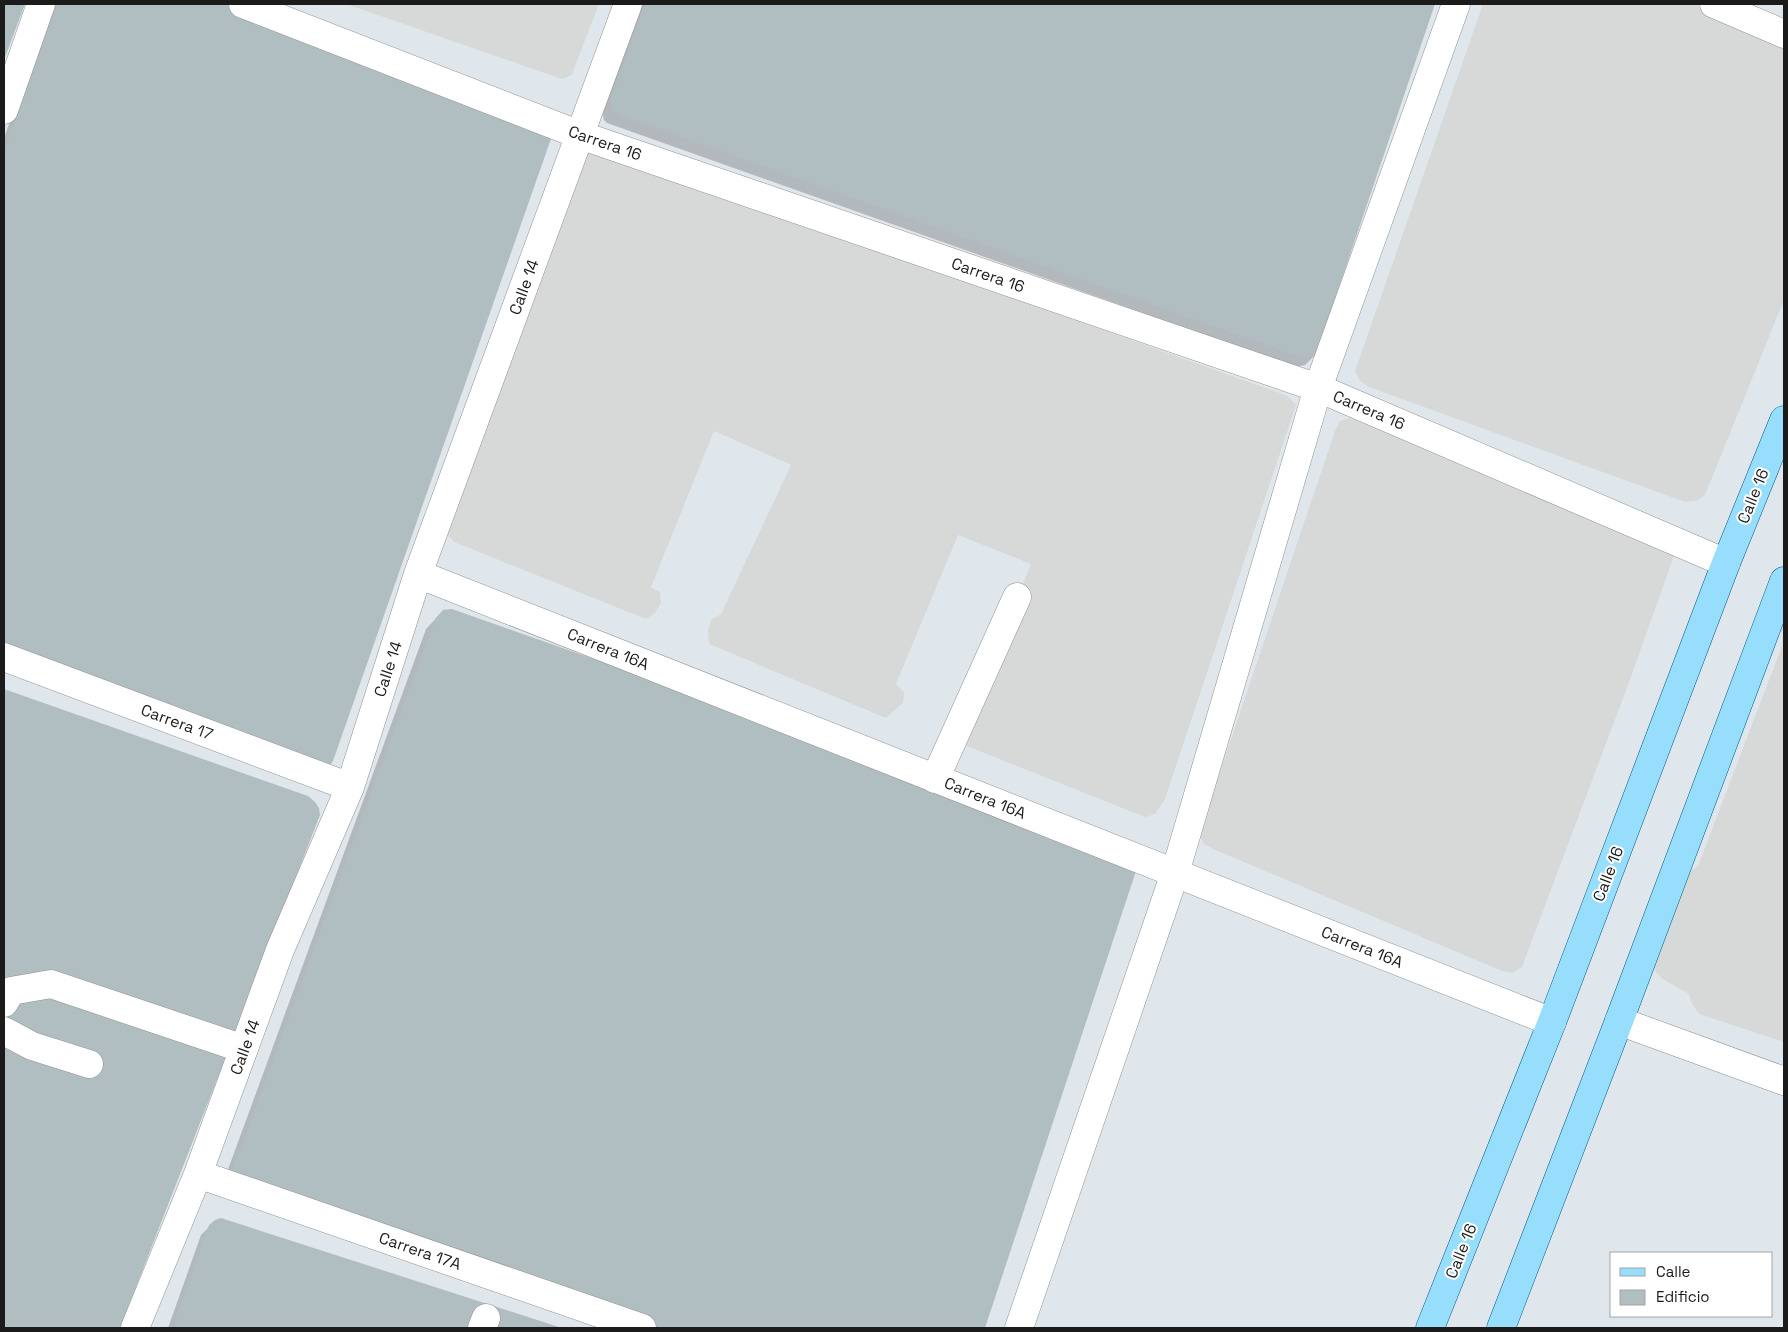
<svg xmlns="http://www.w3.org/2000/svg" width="1788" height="1332" viewBox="0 0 1788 1332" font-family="'Space Grotesk',sans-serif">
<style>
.residential{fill:#d7d9d8}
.shadow{fill:#0003}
.building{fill:#b0bec1}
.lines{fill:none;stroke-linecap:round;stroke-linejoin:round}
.minor-casing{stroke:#929292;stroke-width:29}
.major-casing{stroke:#015990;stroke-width:29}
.minor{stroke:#fff;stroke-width:28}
.major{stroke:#96defb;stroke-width:28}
.labels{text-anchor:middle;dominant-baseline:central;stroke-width:4;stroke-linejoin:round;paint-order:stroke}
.street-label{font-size:16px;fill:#1b1b1b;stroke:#fff}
</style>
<rect width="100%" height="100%" fill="#e0e7ec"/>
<path class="residential" d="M346,4H599L574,69L572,75L562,79Z
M1483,4H1693L1784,39V300L1705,495L1696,501L1685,502L1369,387L1360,381L1355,371Z
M592,150H600L1288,396L1296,405L1165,799L1155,814L1145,817L954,741L970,709L1031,564L958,535L896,684L904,692L903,703L886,718L709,644L708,631L711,620L721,614L791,465L714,431L651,587L660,592L661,603L655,613L646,619L454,542L447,534L449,522L588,153Z
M1350,418L1676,550L1631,677L1522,967L1512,973L1502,971L1213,849L1204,844L1199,834L1335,431L1340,421Z
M1784,588V1042L1699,1014L1692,1004L1689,994L1661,978L1654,969L1651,958L1680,879L1698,866L1782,646L1783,634L1777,626Z"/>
<path class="shadow" d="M4,4H24L4,57Z
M52,4H235L4,661V138Z
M640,4H1433L1314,356L1305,365L1295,367L607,123L604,120L602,111Z
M443,611L1134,871L983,1328H625L223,1183L426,629Z
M4,691L307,797L229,1048L119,1328H4Z
M221,1220L559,1328H168L201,1235L210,1226Z"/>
<path class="building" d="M4,4H25L4,60Z
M57,4H242L553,133L333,761L330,765L4,650V151Z
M645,4H1435L1319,346L1315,356L1305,359L616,114L612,111L610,101Z
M452,609L1097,837L1136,871L985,1328H657L481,1261L231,1174L435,619L443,610Z
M4,689L308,796L315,802L319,808L320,815L120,1328H4Z
M221,1218L562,1328H172L209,1225L215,1220Z"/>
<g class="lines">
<g class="minor-casing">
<path id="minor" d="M243,4L580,135L1318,388L1726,563
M1714,4L1784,34
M4,110L41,4
M418,574L1552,1022
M4,657L350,787
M935,779L1017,597
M4,1003L11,991L51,984L244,1049
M1619,1021L1784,1081
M4,1031L32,1046L89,1064
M198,1174L642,1328
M135,1328L198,1174L280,950L350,787L418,574L628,4
M482,1328L486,1318
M1019,1328L1175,873L1318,388L1456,4"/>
</g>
<g class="major-casing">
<path id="major" d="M1430,1328L1552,1022L1726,563L1784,420
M1501,1328L1619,1021L1784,581"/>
</g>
<use href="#minor" class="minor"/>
<use href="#major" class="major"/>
</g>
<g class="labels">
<g class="street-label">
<text transform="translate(605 143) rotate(19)">Carrera 16</text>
<text transform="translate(988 275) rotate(19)">Carrera 16</text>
<text transform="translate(524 287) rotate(-70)">Calle 14</text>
<text transform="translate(1369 410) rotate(23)">Carrera 16</text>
<text transform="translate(1753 496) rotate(-68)">Calle 16</text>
<text transform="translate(608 649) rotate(22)">Carrera 16A</text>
<text transform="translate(388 669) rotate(-72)">Calle 14</text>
<text transform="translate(177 722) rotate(20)">Carrera 17</text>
<text transform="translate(985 798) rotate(22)">Carrera 16A</text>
<text transform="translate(1608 874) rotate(-69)">Calle 16</text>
<text transform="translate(1362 947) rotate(22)">Carrera 16A</text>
<text transform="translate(245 1047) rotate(-70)">Calle 14</text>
<text transform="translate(420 1251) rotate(19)">Carrera 17A</text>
<text transform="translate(1461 1251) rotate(-68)">Calle 16</text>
</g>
</g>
<rect width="1788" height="1332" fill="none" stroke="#1b1b1b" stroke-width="10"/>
<rect x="1610" y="1252" width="162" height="65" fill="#ffffff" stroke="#a4a4a4"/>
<rect x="1620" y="1268" width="25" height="8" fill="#96defb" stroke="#a4a4a4"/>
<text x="1656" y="1277" font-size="15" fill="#1b1b1b">Calle</text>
<rect x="1620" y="1290" width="25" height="15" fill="#b0bec1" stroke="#a4a4a4"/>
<text x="1656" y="1302" font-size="15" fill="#1b1b1b">Edificio</text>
</svg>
